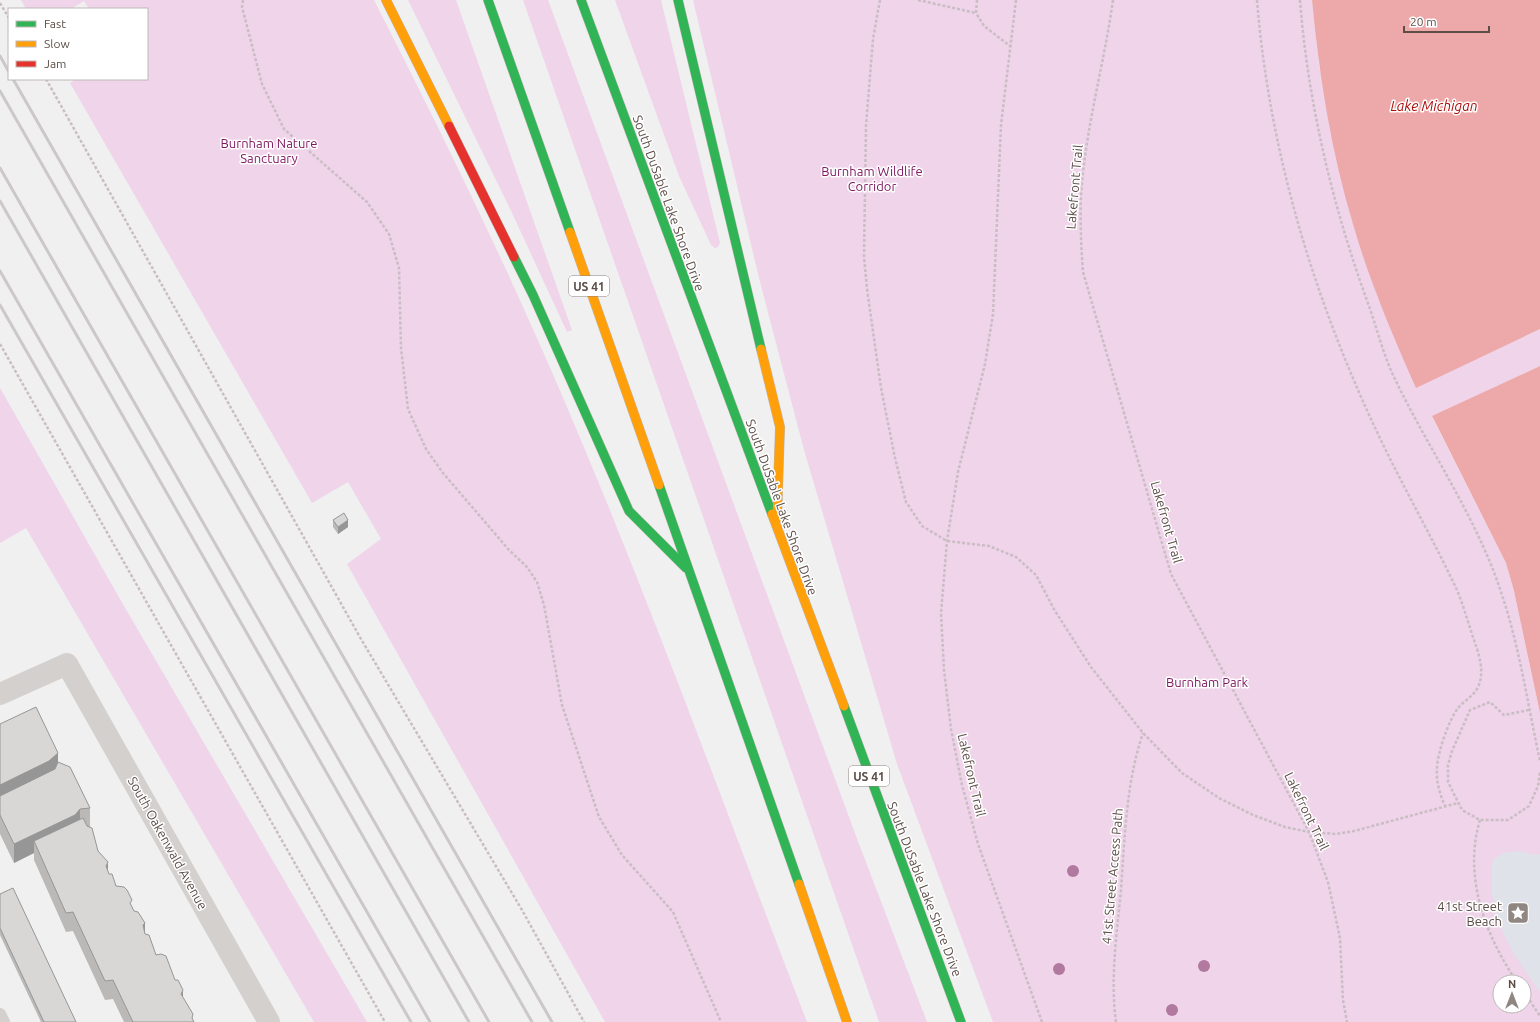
<svg xmlns="http://www.w3.org/2000/svg" width="1540" height="1022" viewBox="0 0 1540 1022" font-family="Ubuntu,sans-serif">
<style>
.green{fill:#efd4ea;fill-rule:evenodd}
.sand{fill:#dfe2e8}
.water{fill:#eda9a9}
.lines{fill:none;stroke-linecap:round;stroke-linejoin:round}
.fast-casing{stroke:#bfb8b4;stroke-width:10}
.slow-casing{stroke:#bfb8b4;stroke-width:10}
.jam-casing{stroke:#bfb8b4;stroke-width:10}
.path{stroke:#cabdc4;stroke-width:2.5;stroke-dasharray:3 2;stroke-linecap:butt}
.lane{stroke:#d3d0ce;stroke-width:12}
.street{stroke:#d3d0ce;stroke-width:22}
.fast{stroke:#30b455;stroke-width:9}
.slow{stroke:#ff9f0a;stroke-width:9}
.jam{stroke:#e5322d;stroke-width:9}
.rail{stroke:#cbc8c7;stroke-width:3}
.tree{fill:#b179a0}
.wall{fill:#bab9b8}
.shaded-wall{fill:#979696}
.building{fill:#d8d7d6;stroke:#979696}
.labels{text-anchor:middle;dominant-baseline:central;stroke-width:3;stroke-linejoin:round;paint-order:stroke}
.shield{fill:#fff;stroke:#8d827e;stroke-width:1}
.shield-label{font-size:12px;font-weight:bold;fill:#5c4d47}
.park-label{font-size:13px;fill:#7e175f;stroke:#fff}
.street-label{font-size:13px;fill:#5c4d47;stroke:#fff}
.poi-label{font-size:13px;fill:#5c4d47;stroke:#fff;text-anchor:end}
.water-label{font-size:14px;font-style:italic;fill:#aa0e0c;stroke:#fff}
</style>
<rect width="100%" height="100%" fill="#f0f0f0"/>
<path class="green" d="M21,0H374C440,129 504,260 561,393C650,600 726,812 807,1022H605L347,564L381,539L348,482L312,503L70,83L76,79H147V9H89L84,1L71,9H26Z
M408,0H456L572,330L567,332L513,215Z
M523,0H548L856,836L927,1022H879Z
M615,0H661L720,243L718,247L715,248L711,245L679,176Z
M693,0H1312L1319,65L1377,296L1416,387L1540,329V366L1432,417L1506,563L1514,591L1540,713V1022H993L897,764L804,450L759,278ZM1500,982H1524V1006H1500Z
M0,388L124,606L367,1022H314L26,528L0,543Z"/>
<path class="sand" d="M1519,851L1535,855L1540,854V992C1510,950 1485,914 1493,860L1503,853Z"/>
<path class="water" d="M1312,0H1540V329L1416,388C1392,334 1369,280 1353,224C1331,151 1319,75 1312,0Z
M1540,366V713L1514,591L1506,563L1432,416Z"/>
<g class="lines">
<g class="fast-casing">
<path id="fast" d="M488,0L570,232
M581,0L772,514
M678,0L761,349
M514,257L533,295L629,511L686,568
M659,485L799,884
M844,706L961,1022"/>
</g>
<g class="slow-casing">
<path id="slow" d="M386,0L449,126
M570,232L659,485
M761,349L780,427L777,519
M772,514L844,706
M799,884L847,1022"/>
</g>
<g class="jam-casing">
<path id="jam" d="M449,126L514,257"/>
</g>
<path class="path" d="M243,0L242,7L262,84L284,129L367,202L389,234L399,268L401,348L408,409L426,449L443,473L509,550L527,567L537,582L544,605L562,705L599,817L622,855L673,912L721,1022
M880,0L873,39L866,125L864,256L867,289L881,388L895,458L906,502L922,526L947,541L989,546L1016,557L1036,575L1055,611L1091,667L1143,733L1182,773L1219,798L1253,815L1285,827L1309,832L1336,834L1354,831L1458,803
M918,0L976,13
M977,0L976,13L984,26L1010,46
M1016,0L1001,125L993,314L985,364L958,472L947,541L941,613L944,670L951,729L962,785L978,844L1042,1022
M1113,0C1104,65 1085,130 1081,196C1080,221 1081,246 1083,272L1171,574L1309,832L1328,882L1340,938L1343,1000L1347,1022
M1257,0C1269,150 1313,296 1377,432C1402,485 1432,537 1457,590C1464,607 1469,626 1475,643C1480,657 1485,675 1477,689C1472,697 1464,701 1458,708C1449,720 1437,753 1437,769C1436,781 1440,795 1445,806
M1300,0C1308,104 1333,208 1369,306C1377,329 1383,353 1393,375C1428,449 1477,517 1502,595C1520,649 1528,706 1540,761
M0,3L9,18
M46,79L361,639L522,910L584,1022
M0,344L385,1022
M1529,710L1504,715L1490,702L1470,710L1452,751L1448,765V782L1462,810L1480,820H1508L1529,806L1538,786L1540,772
M1480,820C1463,876 1485,935 1517,982
M1524,992L1540,1016
M1116,1022C1110,978 1117,933 1121,889C1125,836 1126,783 1143,733"/>
<path class="lane" d="M0,1014L4,1022"/>
<path class="street" d="M0,694L67,664L269,1022"/>
<use href="#fast" class="fast"/>
<use href="#slow" class="slow"/>
<use href="#jam" class="jam"/>
<path class="rail" d="M0,56L9,72
M13,79L552,1022
M0,91L532,1022
M0,168L489,1022
M0,201L469,1022
M0,271L430,1022
M0,305L411,1022"/>
</g>
<g class="tree">
<circle cx="1073" cy="871" r="6"/>
<circle cx="1204" cy="966" r="6"/>
<circle cx="1059" cy="969" r="6"/>
<circle cx="1172" cy="1010" r="6"/>
</g>
<path class="wall" d="M333,520L348,527L338,534L333,527Z
M0,724L58,764L90,808V827H89L98,851L108,873L116,886L132,907L145,934L156,955L175,980L194,1022H124L113,999L105,1000L73,931L66,932L34,860V853L14,863L0,834Z
M0,894L76,1022H41L0,935Z"/>
<path class="shaded-wall" d="M348,520V527L338,534V527Z
M58,753V772L0,804V785Z
M80,809V828L34,841V853L14,863V844Z
M108,862V881L106,866Z
M145,923V942L143,925Z
M183,990V1009L181,994Z"/>
<path class="building" d="M344,513L348,520L338,527L333,520Z
M36,707L58,753L49,761L0,785V724Z
M58,762L70,767L90,808L80,809L75,815L14,844L0,815V796L55,769Z
M83,818L87,826L92,828L98,851L108,862L106,866L109,874H112L116,886L124,887L127,890L132,900L130,903L134,911L138,912L145,923L143,925L145,934L149,935L156,955L161,954L166,956L175,980H178L183,990L181,994L193,1014L192,1018L194,1022H133L113,980L105,981L73,912L66,913L34,841Z
M13,888L76,1022H44L0,928V894Z"/>
<defs>
<g id="sight-square" transform="scale(1.15)"><rect x="-9" y="-9" width="18" height="18" rx="4" fill="#908682" stroke="#fff"/><path d="M0-6L1.8-2.2L6-1.7L2.9 1.2L3.7 5.4L0 3.3L-3.7 5.4L-2.9 1.2L-6-1.7L-1.8-2.2Z" fill="#fff"/></g>
</defs>
<g fill-rule="evenodd">
<use href="#sight-square" x="1518" y="913"/>
</g>
<g class="labels">
<g class="shield">
<rect x="569" y="276" width="40" height="20" rx="3"/>
<rect x="849" y="766" width="40" height="20" rx="3"/>
</g>
<g class="shield-label">
<text x="589" y="286">US 41</text>
<text x="869" y="776">US 41</text>
</g>
<g class="park-label">
<text x="269" y="143">Burnham Nature<tspan x="269" dy="15">Sanctuary</tspan></text>
<text x="872" y="171">Burnham Wildlife<tspan x="872" dy="15">Corridor</tspan></text>
<text x="1207" y="682">Burnham Park</text>
</g>
<g class="street-label">
<text transform="translate(1074 187) rotate(-85)">Lakefront Trail</text>
<text transform="translate(669 203) rotate(70)">South DuSable Lake Shore Drive</text>
<text transform="translate(782 507) rotate(70)">South DuSable Lake Shore Drive</text>
<text transform="translate(1167 522) rotate(74)">Lakefront Trail</text>
<text transform="translate(972 775) rotate(77)">Lakefront Trail</text>
<text transform="translate(1307 811) rotate(64)">Lakefront Trail</text>
<text transform="translate(168 843) rotate(61)">South Oakenwald Avenue</text>
<text transform="translate(1112 876) rotate(-85)">41st Street Access Path</text>
<text transform="translate(925 889) rotate(69)">South DuSable Lake Shore Drive</text>
</g>
<g class="poi-label">
<text x="1502" y="906">41st Street<tspan x="1502" dy="15">Beach</tspan></text>
</g>
<g class="water-label">
<text x="1434" y="106">Lake Michigan</text>
</g>
</g>
<rect x="8" y="8" width="140" height="72" fill="#ffffff" stroke="#beb8b5"/>
<rect x="16" y="21" width="20" height="6" fill="#30b455" stroke="#beb8b5"/>
<text x="44" y="28" font-size="12" fill="#5c4d47">Fast</text>
<rect x="16" y="41" width="20" height="6" fill="#ff9f0a" stroke="#beb8b5"/>
<text x="44" y="48" font-size="12" fill="#5c4d47">Slow</text>
<rect x="16" y="61" width="20" height="6" fill="#e5322d" stroke="#beb8b5"/>
<text x="44" y="68" font-size="12" fill="#5c4d47">Jam</text>
<g transform="translate(1512 994)"><circle r="19" fill="#ffffff" stroke="#beb8b5"/>
<path d="M0-3L7 15L0 10L-7 15Z" fill="#908682"/>
<text y="-6" font-size="11" font-weight="bold" text-anchor="middle" fill="#5c4d47">N</text>
</g>
<path d="M1404 26v6h85v-6" fill="none" stroke="#5c4d47" stroke-width="2"/>
<text x="1410" y="26" font-size="12" fill="#5c4d47" stroke="#ffffff" stroke-width="3" paint-order="stroke">20 m</text>
</svg>
